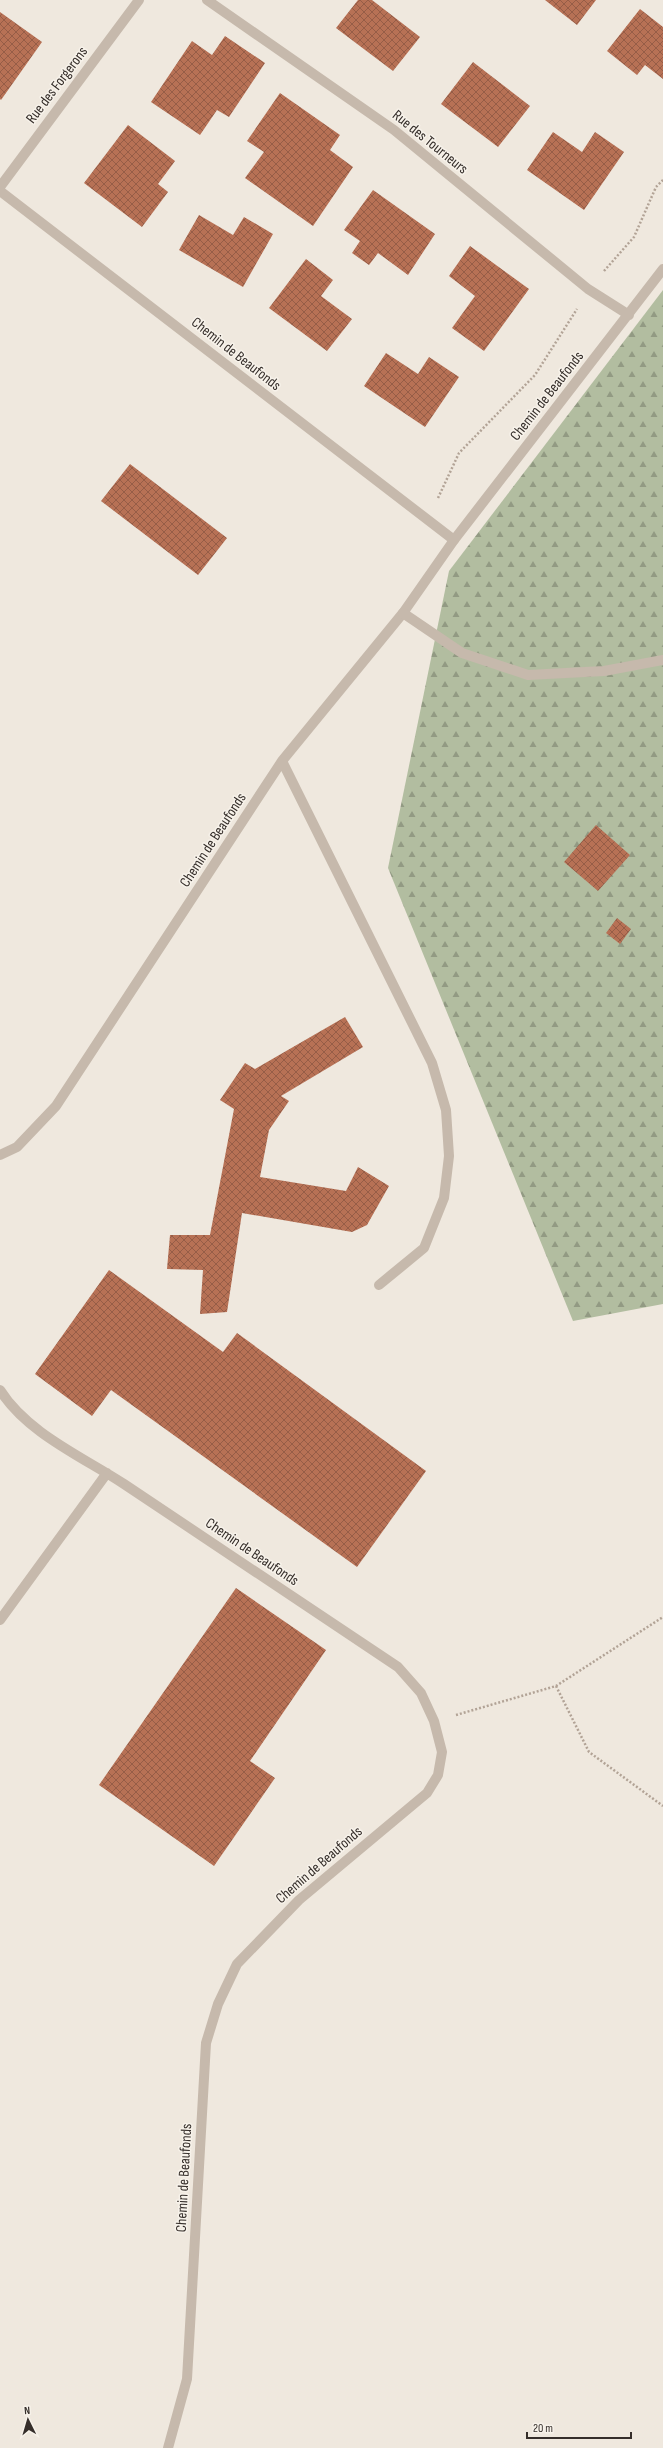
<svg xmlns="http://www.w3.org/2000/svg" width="663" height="2448" viewBox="0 0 663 2448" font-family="'Sofia Sans Condensed',sans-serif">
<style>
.forest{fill:url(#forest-firs)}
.building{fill:url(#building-cross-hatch)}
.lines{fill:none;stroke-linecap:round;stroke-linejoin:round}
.path{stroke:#b2a396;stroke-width:2.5;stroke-dasharray:2 2;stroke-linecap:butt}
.lane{stroke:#c6b9ac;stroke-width:10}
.street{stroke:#c6b9ac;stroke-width:10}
.labels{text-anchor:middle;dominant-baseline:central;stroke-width:3;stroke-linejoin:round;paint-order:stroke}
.street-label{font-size:15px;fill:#352e2a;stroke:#f7f2ea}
</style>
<defs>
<pattern id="forest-firs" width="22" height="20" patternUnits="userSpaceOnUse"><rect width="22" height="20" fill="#b2bda0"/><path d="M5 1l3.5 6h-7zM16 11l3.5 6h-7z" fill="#929a83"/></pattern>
<pattern id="building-cross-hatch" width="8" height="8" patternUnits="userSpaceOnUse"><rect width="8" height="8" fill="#b77155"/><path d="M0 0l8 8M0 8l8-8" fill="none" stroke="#965d47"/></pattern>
</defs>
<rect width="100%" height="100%" fill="#efe8de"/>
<path class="forest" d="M663,290V1304L573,1321L388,868L449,571Z"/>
<path class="building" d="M358,0H372L420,37L393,71L336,28Z
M545,0H596L577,25Z
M640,9L663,27V79L645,65L637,75L607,51Z
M0,12L42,42L1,100L0,99Z
M225,36L265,63L229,117L217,110L200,135L151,102L192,41L212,55Z
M473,62L530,106L498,147L441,104Z
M280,93L340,135L330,150L353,167L313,226L245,178L264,152L247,141Z
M128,125L175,161L158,184L168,192L142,227L84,183Z
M553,132L582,152L595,132L624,152L584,210L527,170Z
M373,190L435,234L408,275L378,253L369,265L352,253L360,241L344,230Z
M199,215L233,235L244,217L273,234L243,287L179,250Z
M470,246L529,289L484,351L452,328L475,296L449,276Z
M306,259L333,280L321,296L352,319L327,351L269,308Z
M386,353L418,374L429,357L459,377L425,427L364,386Z
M130,464L227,538L198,575L101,501Z
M596,825L630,855L598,891L564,862Z
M617,918L631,929L620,944L606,933Z
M345,1017L363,1047L281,1096L289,1101L269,1130L260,1177L346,1191L358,1167L389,1186L367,1225L352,1232L242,1213L227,1312L200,1314L203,1270L167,1269L170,1235H210L234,1109L220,1100L245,1063L255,1069Z
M109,1270L223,1352L237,1333L426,1471L357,1567L111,1390L92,1416L35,1374Z
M236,1588L326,1650L250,1761L275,1778L214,1866L99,1785Z"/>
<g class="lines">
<path class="path" d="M604,271L634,237L656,187L663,180
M438,498L459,453L535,375L577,309
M556,1686L589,1752L663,1806
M456,1715L556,1686L663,1617"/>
<path class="lane" d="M282,761L432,1063L446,1110L449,1156L444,1198L424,1248L379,1285
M0,1155L17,1147L56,1106L282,761L403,613L454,540
M0,1390C27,1433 83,1457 124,1484C215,1545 306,1606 398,1667L421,1693L434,1721L442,1752L438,1775L427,1793L299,1900L237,1964L218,2004L206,2043L187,2379L168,2448
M0,1620L107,1473"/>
<path class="street" d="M207,0L394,130L588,289L629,315
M0,187L139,0
M0,191L454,540L663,269
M403,613L462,653L528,675L604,671L663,660"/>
</g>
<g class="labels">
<g class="street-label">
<text transform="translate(57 85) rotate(-53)">Rue des Forgerons</text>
<text transform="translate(430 142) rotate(39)">Rue des Tourneurs</text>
<text transform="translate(236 354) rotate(38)">Chemin de Beaufonds</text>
<text transform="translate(547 396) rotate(-52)">Chemin de Beaufonds</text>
<text transform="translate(213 840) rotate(-57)">Chemin de Beaufonds</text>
<text transform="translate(252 1552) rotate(34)">Chemin de Beaufonds</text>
<text transform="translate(319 1865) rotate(-41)">Chemin de Beaufonds</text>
<text transform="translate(184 2178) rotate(-87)">Chemin de Beaufonds</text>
</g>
</g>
<g transform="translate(28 2420) rotate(355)" stroke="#f7f2ea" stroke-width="3" paint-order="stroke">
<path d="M0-3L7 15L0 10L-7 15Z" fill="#352e2a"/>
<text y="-6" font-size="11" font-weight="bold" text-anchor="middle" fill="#352e2a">N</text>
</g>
<path d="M527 2432v6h104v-6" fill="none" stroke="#352e2a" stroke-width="2"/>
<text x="533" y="2432" font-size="12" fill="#352e2a" stroke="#f7f2ea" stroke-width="3" paint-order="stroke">20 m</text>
</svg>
